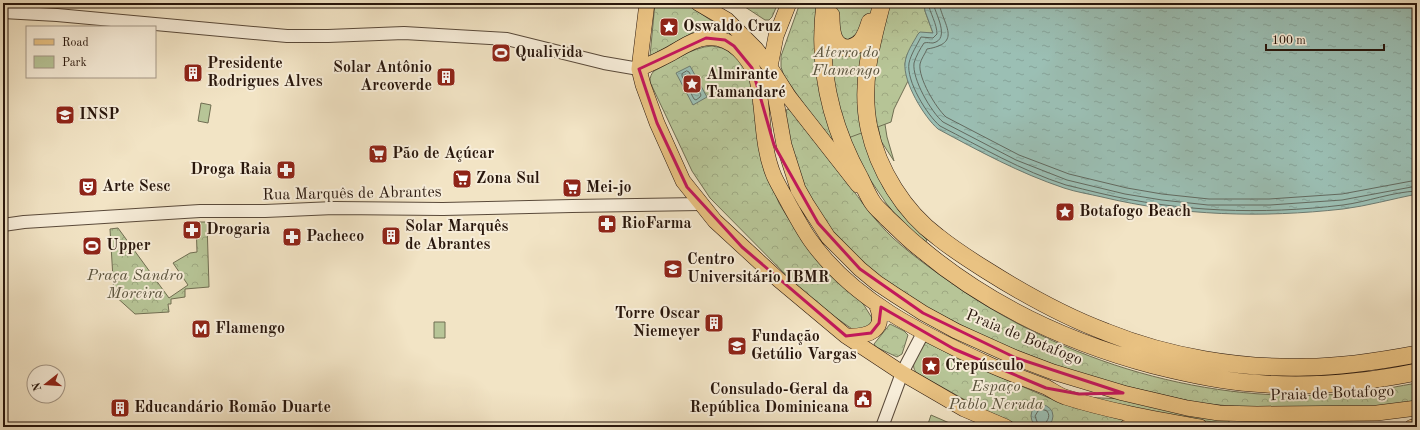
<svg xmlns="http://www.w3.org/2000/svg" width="1420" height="430" viewBox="0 0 1420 430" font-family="'Old Standard TT',serif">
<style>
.green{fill:#b7c597;stroke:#706e52}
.forest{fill:url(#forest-crowns);stroke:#706e52}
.water{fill:url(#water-ripples);stroke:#6d7b71}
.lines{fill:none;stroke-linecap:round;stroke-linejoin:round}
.shore{stroke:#626a60;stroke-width:1}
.minor-casing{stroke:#5a4a3a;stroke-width:14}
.major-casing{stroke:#28160c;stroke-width:16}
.highway-casing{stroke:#28160c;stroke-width:18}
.minor{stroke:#f7edd9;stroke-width:12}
.major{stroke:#e9c282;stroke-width:15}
.highway{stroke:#e9c282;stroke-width:17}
.marked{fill:none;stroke:#c2185b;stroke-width:3;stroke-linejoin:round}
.labels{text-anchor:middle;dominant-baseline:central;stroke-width:4;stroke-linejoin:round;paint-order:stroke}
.poi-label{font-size:16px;font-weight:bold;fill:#28160c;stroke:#f7edd9;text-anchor:start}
.park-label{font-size:16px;font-style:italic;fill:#5a533d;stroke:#f7edd9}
.street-label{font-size:16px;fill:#28160c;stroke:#f7edd9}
</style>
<defs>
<pattern id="forest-crowns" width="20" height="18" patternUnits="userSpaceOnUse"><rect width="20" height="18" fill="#b7c597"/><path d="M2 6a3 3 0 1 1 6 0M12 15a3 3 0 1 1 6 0" fill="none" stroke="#9da881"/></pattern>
<pattern id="water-ripples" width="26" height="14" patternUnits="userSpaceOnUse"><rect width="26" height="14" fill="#9bbfb4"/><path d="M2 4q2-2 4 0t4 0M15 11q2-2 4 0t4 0" fill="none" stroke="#86a39a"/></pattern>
</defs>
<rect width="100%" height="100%" fill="#f2e4c5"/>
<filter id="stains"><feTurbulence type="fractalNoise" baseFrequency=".005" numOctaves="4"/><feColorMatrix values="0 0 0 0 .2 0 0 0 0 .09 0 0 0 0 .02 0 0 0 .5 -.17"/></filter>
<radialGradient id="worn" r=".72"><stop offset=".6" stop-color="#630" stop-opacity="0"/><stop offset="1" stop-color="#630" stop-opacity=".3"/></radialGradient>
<path class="green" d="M833,46L883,187L900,212L927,240L925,243L895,214L886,203L867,175L851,144Z
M201,103L211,105L208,123L198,121Z
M876,117L884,118L887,137L894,161L881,141Z
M434,322H445V338H434Z
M1080,397L1124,399L1229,417V424L1182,418Z
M931,415L954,425L953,427H927Z"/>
<path class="forest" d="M655,3H685L727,31L736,38C719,31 711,28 692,33L650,56Z
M739,3H778L772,17L769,20H765Z
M800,3H924L925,11L933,33H920L907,55L905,64L908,81L894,109L891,122L832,144L784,76L781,67V56Z
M712,46L722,48L728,51L739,60L749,74L768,176L779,203L788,218L802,237L862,302L872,318V325L855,331L825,310L790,279L710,198L692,171L650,82C650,77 651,74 654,71C672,62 692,47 712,46Z
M787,109L791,110C809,134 828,158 847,182C861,201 875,221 893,238C914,257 937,273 960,289C1077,368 1222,408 1363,392C1381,390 1399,386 1417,383V404L1381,408H1251L1198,403L1086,377L988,339L928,308L888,282L861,263L840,242L807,193L795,165L785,115Z
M196,222H207L209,287L185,289V297L171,299V304H168L169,312L135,314L114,295L110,229L118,228L169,298L188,285L173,263L190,253L197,252Z
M890,324L904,331L908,335L902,354L897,357L876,347L874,344Z
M924,342H926L961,360L1049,398L1125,418L1169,427H1154L1133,423L1123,427H1024L983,410L917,373C908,365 919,351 924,342Z"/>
<path class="water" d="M924,3H1417V194C1392,199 1367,206 1343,209C1262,218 1181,216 1102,197C1089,194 1076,192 1064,188C1019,173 979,151 938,129C924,117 903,82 905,63C906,53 913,43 918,34L920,32L933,33L925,11Z
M690,66L707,97L693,105L676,73Z
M1031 416a11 11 0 1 1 22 0a11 11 0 1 1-22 0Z"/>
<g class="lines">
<path class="shore" d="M928,3C930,13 937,24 937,34L933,38L921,37C917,45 911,54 909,63C906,81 927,115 940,126C981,147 1022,171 1066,185C1077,188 1088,190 1099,193C1179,212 1261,215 1343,205C1367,202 1392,192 1417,191
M933,3C935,13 951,39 933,43C930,43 927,42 924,43C920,49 916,56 914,63C912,79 931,112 943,122L1016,160L1067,180L1125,194L1162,200L1208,205H1270L1342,200L1417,186
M939,3C943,25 963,43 927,49C925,54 921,59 920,64C918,78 936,108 946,117L1019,155L1069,174L1127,188L1162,194L1209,199H1269L1342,194L1417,180
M687,71L689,72L701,95L700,97L696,100L694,99L682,76V74Z
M1039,427L1035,416L1038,411L1041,409L1047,411C1052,418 1045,421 1044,427"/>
<g class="minor-casing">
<path id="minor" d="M3,12L57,15L287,36H328L404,33L507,39L604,63L639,69
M3,225L24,222L200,211H265L334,208L443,209L572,206L701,204
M882,427L902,373L923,333"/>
</g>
<g class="major-casing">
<path id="major" d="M647,3L639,69L643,85L657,123L683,181L715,221L779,280L846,336L902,373L964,409L1006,427
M698,3L727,20L756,49L770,67L789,97L858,185
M789,3L776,36L770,67L784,145L798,189L806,203L828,237L860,269L877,283L895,295L923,313L956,331L1016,358L1053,372L1123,393L1187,408L1219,413L1257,414L1377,413L1417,408
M639,69C650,64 661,59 672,53C682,47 694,39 706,38C732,35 749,58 757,79C764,111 761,145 774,176C779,187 785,196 790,206C797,218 803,230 811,241C853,300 921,333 986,363C1005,372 1026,379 1046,387C1052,390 1058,395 1065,397C1109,411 1155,419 1200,427
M846,336C868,337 888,331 876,304
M1127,427L1132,426L1140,427
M1412,427L1417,426"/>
</g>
<g class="highway-casing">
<path id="highway" d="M825,3C817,65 830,124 860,178C864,186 868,196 873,203C877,209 883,213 887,218C898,228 908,239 920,248C989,306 1066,342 1153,365C1185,373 1219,381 1252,383C1307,388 1363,383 1417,372
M882,3C871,45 860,84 869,128C878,170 904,212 938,237C953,249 970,260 986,270C1024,294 1063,316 1106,332C1168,357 1239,369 1306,367C1343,367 1380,361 1417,354
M831,15C831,27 831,49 849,48C854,47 859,44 862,40C866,35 868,28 870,22"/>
</g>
<use href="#minor" class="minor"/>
<use href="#major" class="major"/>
<use href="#highway" class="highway"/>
</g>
<path class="marked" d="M706,38L725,40L734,46L752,68L774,145L818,223L860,269L923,313L1016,358L1123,393L1079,394L1046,388L954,349L881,307L879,323L871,333L846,336L742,247L687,187L657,123L639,69Z"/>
<defs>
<g id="sight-square" transform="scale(1)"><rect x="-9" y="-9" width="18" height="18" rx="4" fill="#8f2418" stroke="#f7edd9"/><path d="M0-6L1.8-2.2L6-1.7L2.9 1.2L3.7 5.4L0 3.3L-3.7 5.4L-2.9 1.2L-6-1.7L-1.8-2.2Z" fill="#fff"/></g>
<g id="stadium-square" transform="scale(1)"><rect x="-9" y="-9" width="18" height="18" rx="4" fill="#8f2418" stroke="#f7edd9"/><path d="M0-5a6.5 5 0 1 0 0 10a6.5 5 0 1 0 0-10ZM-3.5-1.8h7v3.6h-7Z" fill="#fff"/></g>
<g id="building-square" transform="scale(1)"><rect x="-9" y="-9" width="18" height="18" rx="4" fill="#8f2418" stroke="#f7edd9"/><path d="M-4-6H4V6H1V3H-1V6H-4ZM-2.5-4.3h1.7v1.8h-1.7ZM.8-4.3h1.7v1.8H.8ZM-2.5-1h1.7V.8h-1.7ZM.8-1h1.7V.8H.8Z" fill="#fff"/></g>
<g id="school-square" transform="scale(1)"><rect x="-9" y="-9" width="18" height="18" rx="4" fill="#8f2418" stroke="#f7edd9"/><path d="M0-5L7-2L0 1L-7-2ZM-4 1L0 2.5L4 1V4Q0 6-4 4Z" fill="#fff"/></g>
<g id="supermarket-square" transform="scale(1)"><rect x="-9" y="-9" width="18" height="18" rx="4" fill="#8f2418" stroke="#f7edd9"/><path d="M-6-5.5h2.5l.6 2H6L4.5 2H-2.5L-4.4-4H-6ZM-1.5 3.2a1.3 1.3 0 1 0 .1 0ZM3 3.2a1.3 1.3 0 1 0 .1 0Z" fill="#fff"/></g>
<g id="pharmacy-square" transform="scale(1)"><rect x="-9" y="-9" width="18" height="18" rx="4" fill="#8f2418" stroke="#f7edd9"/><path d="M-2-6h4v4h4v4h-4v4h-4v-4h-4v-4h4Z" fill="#fff"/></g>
<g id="theatre-square" transform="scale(1)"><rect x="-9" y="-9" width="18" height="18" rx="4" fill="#8f2418" stroke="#f7edd9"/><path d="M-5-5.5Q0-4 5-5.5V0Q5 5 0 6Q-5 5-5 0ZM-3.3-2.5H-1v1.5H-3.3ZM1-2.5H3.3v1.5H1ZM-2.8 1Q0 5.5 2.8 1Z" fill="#fff"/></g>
<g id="university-square" transform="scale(1)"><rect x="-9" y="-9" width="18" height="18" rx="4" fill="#8f2418" stroke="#f7edd9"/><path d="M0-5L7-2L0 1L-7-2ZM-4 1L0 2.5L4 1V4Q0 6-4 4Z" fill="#fff"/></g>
<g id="metro-square" transform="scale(1)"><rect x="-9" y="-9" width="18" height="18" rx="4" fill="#8f2418" stroke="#f7edd9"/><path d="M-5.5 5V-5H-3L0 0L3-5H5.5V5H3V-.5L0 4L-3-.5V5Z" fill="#fff"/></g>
<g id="civic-square" transform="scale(1)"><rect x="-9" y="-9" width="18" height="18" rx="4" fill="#8f2418" stroke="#f7edd9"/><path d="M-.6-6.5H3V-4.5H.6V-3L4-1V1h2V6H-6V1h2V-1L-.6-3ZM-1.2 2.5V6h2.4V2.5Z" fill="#fff"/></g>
</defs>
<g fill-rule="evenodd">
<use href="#sight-square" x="669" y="27"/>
<use href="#stadium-square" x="501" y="53"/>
<use href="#building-square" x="193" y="73"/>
<use href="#building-square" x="446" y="77"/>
<use href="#sight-square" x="692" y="84"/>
<use href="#school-square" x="65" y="115"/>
<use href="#supermarket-square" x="378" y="154"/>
<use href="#pharmacy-square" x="286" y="170"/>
<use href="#supermarket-square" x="462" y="179"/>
<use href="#theatre-square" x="88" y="187"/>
<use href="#supermarket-square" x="572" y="188"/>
<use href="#sight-square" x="1065" y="212"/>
<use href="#pharmacy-square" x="607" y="224"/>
<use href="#pharmacy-square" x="192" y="230"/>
<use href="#building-square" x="391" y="236"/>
<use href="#pharmacy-square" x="292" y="237"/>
<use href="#stadium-square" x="92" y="246"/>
<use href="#university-square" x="673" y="269"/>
<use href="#building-square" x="714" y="323"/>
<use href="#metro-square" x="201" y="329"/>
<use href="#university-square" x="737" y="346"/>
<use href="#sight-square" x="931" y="366"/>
<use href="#civic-square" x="863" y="399"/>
<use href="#building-square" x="120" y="408"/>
</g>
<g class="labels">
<g class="poi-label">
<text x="683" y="27">Oswaldo Cruz</text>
<text x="515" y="53">Qualivida</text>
<text x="207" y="64">Presidente<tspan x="207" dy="18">Rodrigues Alves</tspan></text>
<text x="432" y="68" text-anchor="end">Solar Antônio<tspan x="432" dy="18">Arcoverde</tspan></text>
<text x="706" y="75">Almirante<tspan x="706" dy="18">Tamandaré</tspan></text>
<text x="79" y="115">INSP</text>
<text x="392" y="154">Pão de Açúcar</text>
<text x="272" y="170" text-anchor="end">Droga Raia</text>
<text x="476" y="179">Zona Sul</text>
<text x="102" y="187">Arte Sesc</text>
<text x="586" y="188">Mei-jo</text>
<text x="1079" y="212">Botafogo Beach</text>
<text x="621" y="224">RioFarma</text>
<text x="405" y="227">Solar Marquês<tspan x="405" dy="18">de Abrantes</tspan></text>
<text x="206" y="230">Drogaria</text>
<text x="306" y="237">Pacheco</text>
<text x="106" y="246">Upper</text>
<text x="687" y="260">Centro<tspan x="687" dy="18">Universitário IBMR</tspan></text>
<text x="700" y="314" text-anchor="end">Torre Oscar<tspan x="700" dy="18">Niemeyer</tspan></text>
<text x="215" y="329">Flamengo</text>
<text x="751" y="337">Fundação<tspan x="751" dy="18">Getúlio Vargas</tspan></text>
<text x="945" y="366">Crepúsculo</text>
<text x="849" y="390" text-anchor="end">Consulado-Geral da<tspan x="849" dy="18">República Dominicana</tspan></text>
<text x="134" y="408">Educandário Romão Duarte</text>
</g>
<g class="park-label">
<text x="846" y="53">Aterro do<tspan x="846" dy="18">Flamengo</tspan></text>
<text x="135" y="276">Praça Sandro<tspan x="135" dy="18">Moreira</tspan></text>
<text x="996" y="387">Espaço<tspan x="996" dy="18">Pablo Neruda</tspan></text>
</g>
<g class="street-label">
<text transform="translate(352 194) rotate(-1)">Rua Marquês de Abrantes</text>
<text transform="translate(1024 338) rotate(22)">Praia de Botafogo</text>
<text transform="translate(1332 394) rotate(-2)">Praia de Botafogo</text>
</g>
</g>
<rect width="1420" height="430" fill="none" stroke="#f2e4c5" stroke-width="16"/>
<rect x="4" y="4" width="1412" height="422" fill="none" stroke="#28160c" stroke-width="2"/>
<rect x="8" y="8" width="1404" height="414" fill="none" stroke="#28160c"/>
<rect x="26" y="26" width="130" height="52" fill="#f7edd9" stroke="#a49787"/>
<rect x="34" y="39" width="20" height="6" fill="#e9c282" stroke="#a49787"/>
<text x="62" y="46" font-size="12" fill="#28160c">Road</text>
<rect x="34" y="56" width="20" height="12" fill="#b7c597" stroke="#a49787"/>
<text x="62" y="66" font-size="12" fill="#28160c">Park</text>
<g transform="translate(46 384) rotate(253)"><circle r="19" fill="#f7edd9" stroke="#a49787"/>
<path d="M0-3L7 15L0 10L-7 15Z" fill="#8f2418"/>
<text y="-6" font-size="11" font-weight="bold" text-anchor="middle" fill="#28160c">N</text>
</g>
<path d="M1266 44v6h118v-6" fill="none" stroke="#28160c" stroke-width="2"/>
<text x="1272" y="44" font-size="12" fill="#28160c" stroke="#f7edd9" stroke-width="3" paint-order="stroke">100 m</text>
<rect width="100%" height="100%" filter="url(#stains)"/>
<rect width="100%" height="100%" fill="url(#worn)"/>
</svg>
